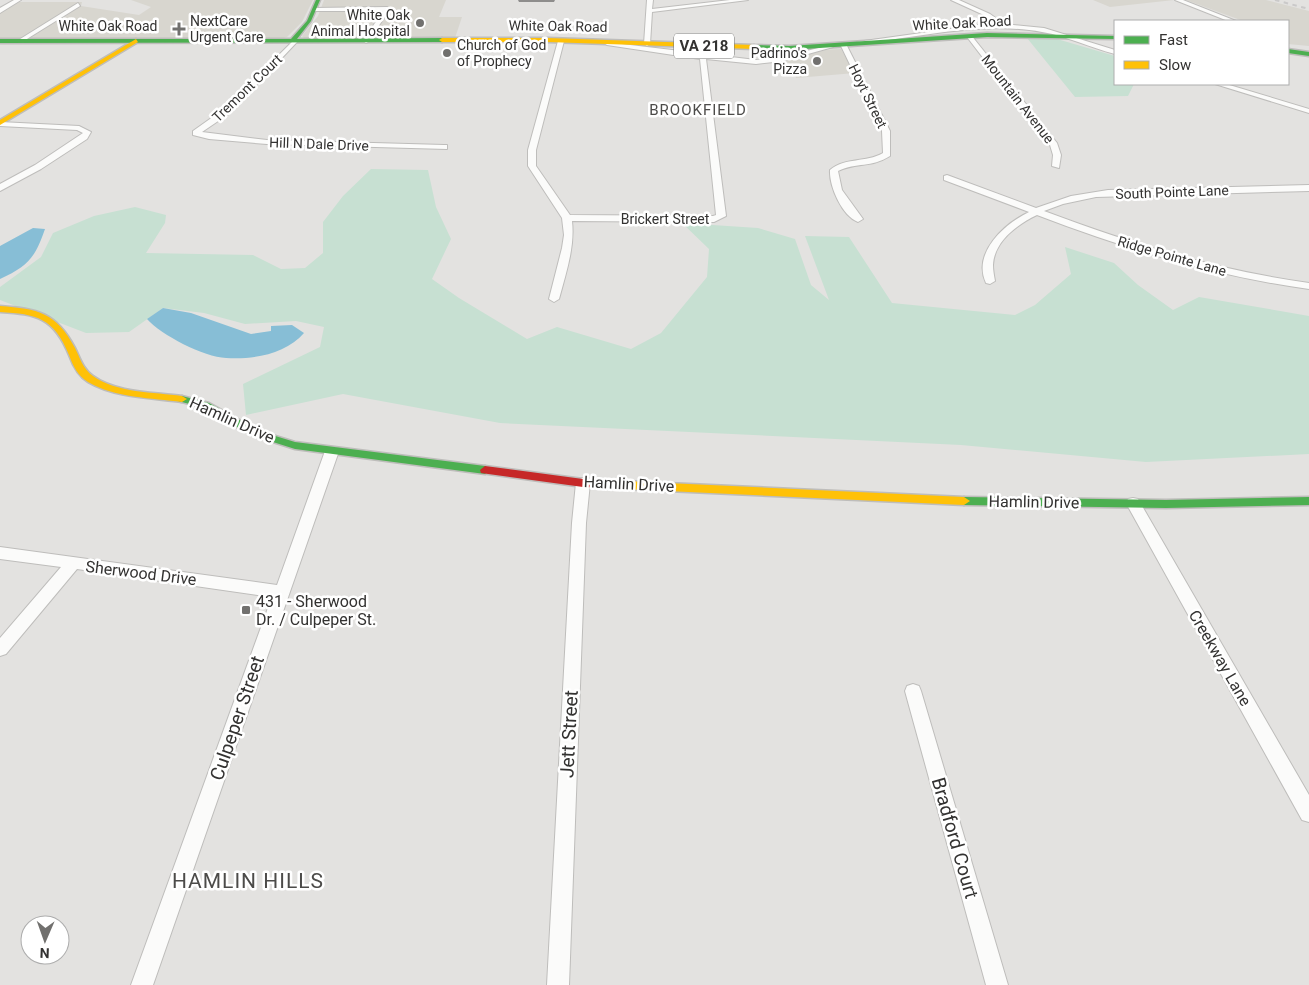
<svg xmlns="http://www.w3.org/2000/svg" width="1309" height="985" viewBox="0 0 1309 985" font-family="Roboto,sans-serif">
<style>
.built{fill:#d8d6cf}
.green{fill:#c7e0d2}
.water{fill:#87bed6}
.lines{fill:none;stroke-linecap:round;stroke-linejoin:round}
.street-casing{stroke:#bebdbb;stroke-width:2}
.fast-casing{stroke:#bebdbb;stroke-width:3}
.slow-casing{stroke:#bebdbb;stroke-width:3}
.jam-casing{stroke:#bebdbb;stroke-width:3}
.street{fill:#fbfbfa;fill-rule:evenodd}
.fast{fill:#4caf50;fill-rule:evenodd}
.slow{fill:#ffc107;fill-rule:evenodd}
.jam{fill:#c62828;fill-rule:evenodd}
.rail{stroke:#cac9c9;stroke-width:2;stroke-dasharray:4.5 4.5;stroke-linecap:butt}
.wall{fill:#8e8d8c}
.poi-dot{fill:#71706e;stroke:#fff;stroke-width:2}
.labels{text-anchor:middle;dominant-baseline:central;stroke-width:5;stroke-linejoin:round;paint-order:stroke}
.far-poi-label{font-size:14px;fill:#333231;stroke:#fff;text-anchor:end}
.far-street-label{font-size:14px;fill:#333231;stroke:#fff}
.shield{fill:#fff;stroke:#70706f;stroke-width:1}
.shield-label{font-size:15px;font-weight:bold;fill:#333231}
.far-neighbourhood-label{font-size:15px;letter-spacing:1px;fill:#4c4b49;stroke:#fff}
.street-label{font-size:16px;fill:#333231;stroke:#fff}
.poi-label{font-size:16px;fill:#333231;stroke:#fff;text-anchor:start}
.near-street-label{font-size:19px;fill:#333231;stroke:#fff}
.near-neighbourhood-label{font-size:21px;letter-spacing:1px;fill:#4c4b49;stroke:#fff}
</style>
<rect width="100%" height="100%" fill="#e3e2e0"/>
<path class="built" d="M131,0H313L302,22L287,37L280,39H0V13L19,2H82L81,6L139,15L151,7Z
M324,0H446L439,17H462L455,38H304L302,36L318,16Z
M1093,0H1174L1110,7Z
M1186,0H1266L1309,11V46L1288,44V21H1243Z
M841,49L855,73L796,78L793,66L784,60L825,50Z"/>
<path class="green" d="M1027,38L1057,39L1115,56V84H1134L1128,96L1075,97Z
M371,169L428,170L436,207L451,239L432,279L459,298L527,339L557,327L631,349L661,333L707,277L709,249L682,223L758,228L795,239L811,285L829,300L805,236L849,237L892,303L1015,315L1035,305L1071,274L1065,247L1114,263L1138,285L1173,310L1199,297L1309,316V454L1146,462L961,445L500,423L343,394L246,415L243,384L320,347L324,327L296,321L245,324L204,313L163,308L129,332L86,333L0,300V287L41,257L53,233L94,216L135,207L166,215L165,223L146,253L253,255L281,269L305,268L323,253V222L343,196Z"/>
<path class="water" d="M33,228L45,229C35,258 28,266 0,279V246Z
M163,308L191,313L251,334L271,331V326L292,325L304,333C286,354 253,360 226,358C204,357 161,335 147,319Z"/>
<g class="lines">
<g class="street-casing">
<path id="street" d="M14,0H21L0,13V8Z
M647,0H653L652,9L730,0H748L652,12L650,44L647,46L644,44Z
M951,0H959L990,14L1004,24L1044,28L1115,50V54C1091,48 1067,36 1042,32C984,21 918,37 860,44L857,42L979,25H997L986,16Z
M1175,0H1183L1236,21H1228Z
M78,3L80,6L22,42L17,41Z
M314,8L387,7L390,9L368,42L366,43L363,41L383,11H312Z
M967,35H971L1057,143L1061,155L1059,168L1052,166L1053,155L1050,145L967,37Z
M295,39L298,41L297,42L230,113L202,132L267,140L444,145H447V149L267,144L209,139L193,135V131L224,109Z
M561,39L564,41L536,150V166L570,215L713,216L716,215L700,59L607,45L604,43L605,42L756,60L783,57L830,45L833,47L783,61L756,64L706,59L726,216L714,222L572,221C575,247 566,273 559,299L554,302L549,299L562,248L564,235L562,218L528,166V150L558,41Z
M844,44L847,46L890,131V156C871,168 857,162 838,171L842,190L863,219L858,222C842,216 829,186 830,170C845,157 866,163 883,153L882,131L841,46Z
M1215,84H1226L1309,109V113Z
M0,122L79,126L91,132L87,139L41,169L0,191V184L35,165L83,133L77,130L0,126Z
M947,175L1036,208L1071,196L1108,190L1309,185V191L1096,197L1063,204L1044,211C1132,244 1216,270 1309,283V289C1214,276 1126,249 1037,215C1018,224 994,241 993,265C993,270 994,276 995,281L990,284L986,283C972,253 1004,224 1029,212L944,180V176Z
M332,447L337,448L339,451L153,985H131L272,597L77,569L6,654L0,656V638L61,567L0,559V547L277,585L325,451L327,448Z
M583,478L588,480L590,483L586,523L569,985H547L572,523L576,483L578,480Z
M1133,498L1138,499L1309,795V822L1302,820L1126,503L1128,499Z
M913,684L919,686L921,691L1008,985H986L905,691L907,686Z"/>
</g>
<g class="fast-casing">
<path id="fast" d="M316,0H320L311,21L297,39L442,38L445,40L442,42L0,43V39H291L307,21Z
M987,33L1115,36V39L987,37L789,50L751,47L754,45L789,46Z
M1288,49L1309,52V56L1288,53Z
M182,396L209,403L259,431L295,442L485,466L490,470L485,474L295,449L251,435L201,407L178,401L177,399Z
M964,497L1166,500L1309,497V505L1166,508L964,505L958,501Z"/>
</g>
<g class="slow-casing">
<path id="slow" d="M548,38L754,45L757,47L754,49L548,42H442L439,40L442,38Z
M136,39L138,42L0,125V120Z
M0,306C38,309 56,312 75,348C80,358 83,369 93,376C116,393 154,392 182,396L187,399L182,402C152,398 115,398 88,382C78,376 73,366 69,355C54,318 37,314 0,312Z
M624,481L964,497L970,501L964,505L624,489L618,485Z"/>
</g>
<g class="jam-casing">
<path id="jam" d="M485,466L583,479L624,481L630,485L624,489L583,487L481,473L480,470Z"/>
</g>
<use href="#street" class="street"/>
<use href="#fast" class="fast"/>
<use href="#slow" class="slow"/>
<use href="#jam" class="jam"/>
<path class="rail" d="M1275,0L1309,9"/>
</g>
<path class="wall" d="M518,0H555L554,2H519Z"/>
<g class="poi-dot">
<circle cx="420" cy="23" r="5"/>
<path d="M176.5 21.5h5v5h5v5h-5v5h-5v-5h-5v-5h5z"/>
<circle cx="447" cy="53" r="5"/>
<circle cx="817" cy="61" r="5"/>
<rect x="241" y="605" width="10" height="10" rx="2.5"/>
</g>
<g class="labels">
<g class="far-poi-label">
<text x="410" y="15">White Oak<tspan x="410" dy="16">Animal Hospital</tspan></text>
<text x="190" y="21" text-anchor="start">NextCare<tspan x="190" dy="16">Urgent Care</tspan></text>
<text x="457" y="45" text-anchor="start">Church of God<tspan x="457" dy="16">of Prophecy</tspan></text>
<text x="807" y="53">Padrino's<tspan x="807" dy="16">Pizza</tspan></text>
</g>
<g class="far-street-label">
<text transform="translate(962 23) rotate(-3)">White Oak Road</text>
<text x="108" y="26">White Oak Road</text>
<text transform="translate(558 26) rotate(1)">White Oak Road</text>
<text transform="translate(247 88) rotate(-44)">Tremont Court</text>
<text transform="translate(868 96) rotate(64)">Hoyt Street</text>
<text transform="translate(1018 99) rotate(52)">Mountain Avenue</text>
<text transform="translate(319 144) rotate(2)">Hill N Dale Drive</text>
<text transform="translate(1172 192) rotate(-2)">South Pointe Lane</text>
<text x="665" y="219">Brickert Street</text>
<text transform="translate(1172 256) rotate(16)">Ridge Pointe Lane</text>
</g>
<rect class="shield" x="674" y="33.5" width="60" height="25" rx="4"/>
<g class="shield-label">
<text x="704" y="46">VA 218</text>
</g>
<g class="far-neighbourhood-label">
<text x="698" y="110">BROOKFIELD</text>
</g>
<g class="street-label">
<text transform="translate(232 420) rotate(24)">Hamlin Drive</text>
<text transform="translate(629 484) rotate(3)">Hamlin Drive</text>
<text transform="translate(1034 502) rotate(1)">Hamlin Drive</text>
<text transform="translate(141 573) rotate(7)">Sherwood Drive</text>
<text transform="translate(1220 658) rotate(60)">Creekway Lane</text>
</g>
<g class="poi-label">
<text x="256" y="601">431 - Sherwood<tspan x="256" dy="18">Dr. / Culpeper St.</tspan></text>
</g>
<g class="near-street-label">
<text transform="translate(237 718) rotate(-71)">Culpeper Street</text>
<text transform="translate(569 734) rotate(-87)">Jett Street</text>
<text transform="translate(955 838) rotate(74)">Bradford Court</text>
</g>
<g class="near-neighbourhood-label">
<text x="248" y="881">HAMLIN HILLS</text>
</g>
</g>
<rect x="1114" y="20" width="175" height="65" fill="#ffffff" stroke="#adadad"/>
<rect x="1124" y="36" width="25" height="8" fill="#4caf50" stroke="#adadad"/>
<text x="1159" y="45" font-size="15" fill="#333231">Fast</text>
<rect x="1124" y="61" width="25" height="8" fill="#ffc107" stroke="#adadad"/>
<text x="1159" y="70" font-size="15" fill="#333231">Slow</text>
<g transform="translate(45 940) rotate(182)"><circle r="24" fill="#ffffff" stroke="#adadad"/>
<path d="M0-4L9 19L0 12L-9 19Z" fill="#71706e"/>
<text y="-8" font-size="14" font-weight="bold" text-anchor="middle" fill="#333231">N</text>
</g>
</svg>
